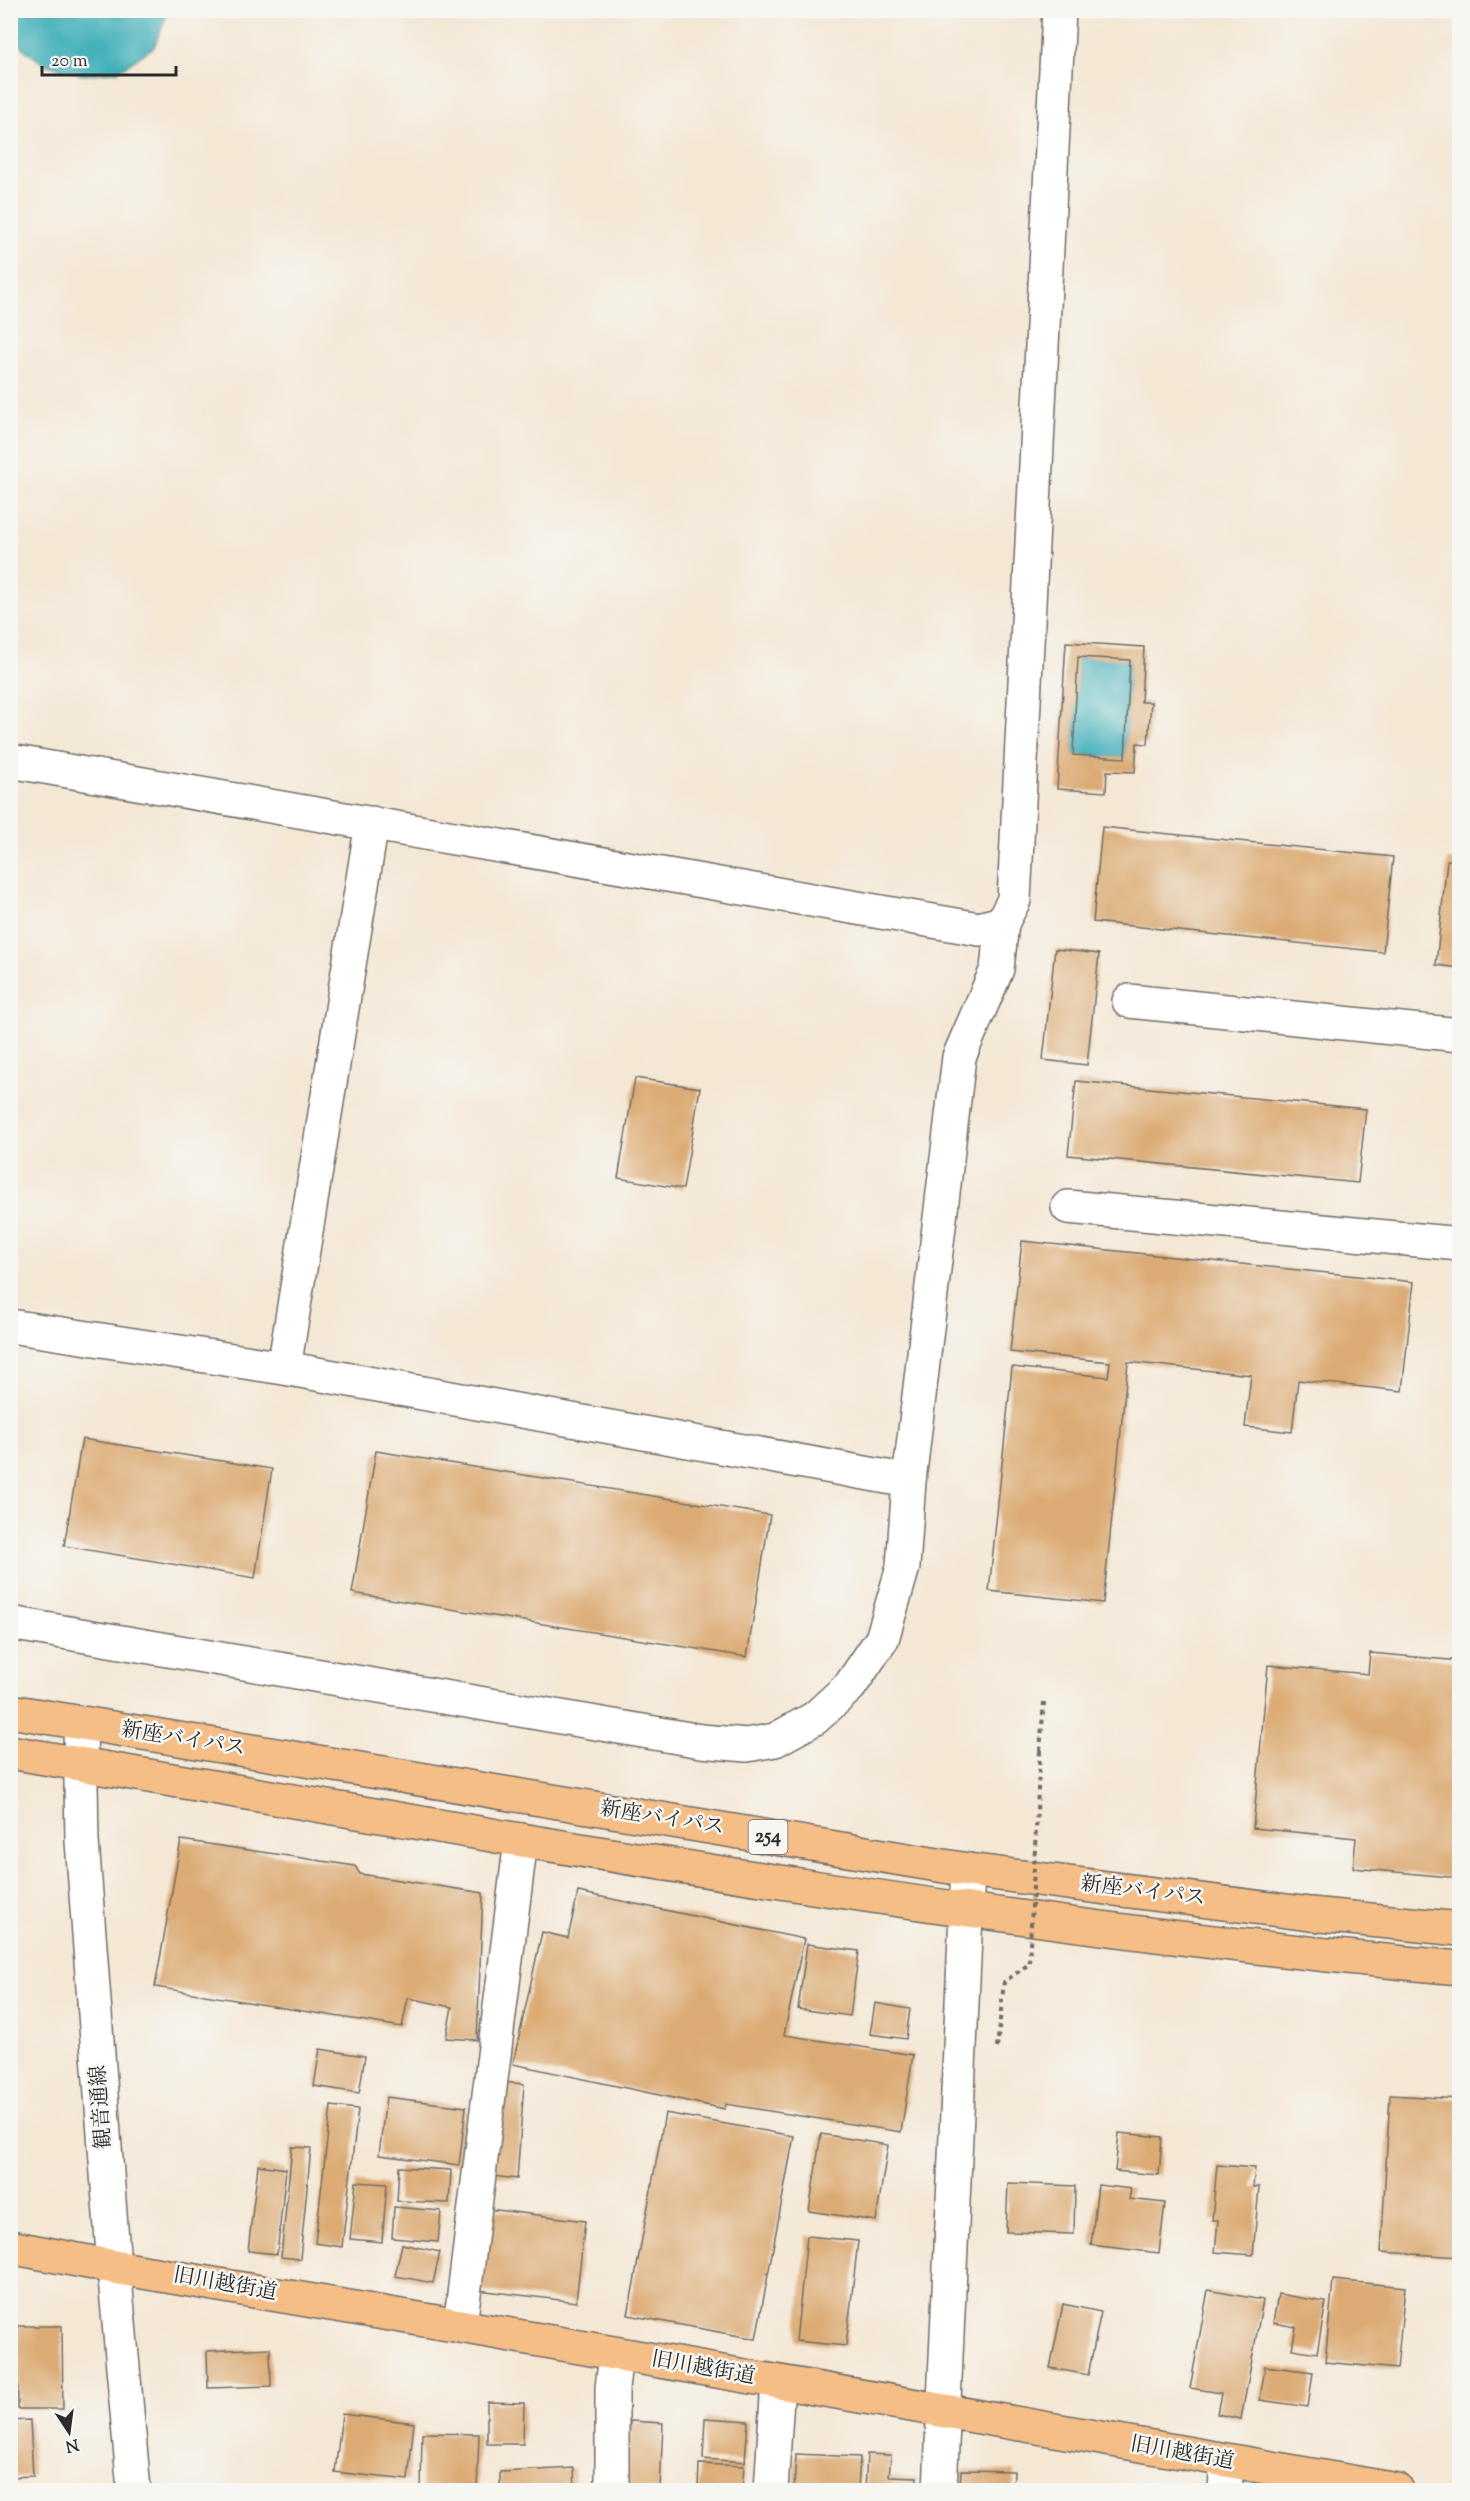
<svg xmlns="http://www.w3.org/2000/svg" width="1470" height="2501" viewBox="0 0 1470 2501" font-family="'Sorts Mill Goudy','Noto Serif JP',serif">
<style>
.water{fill:#3fafb9;stroke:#356d72;stroke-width:1.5}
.building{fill:#dcab75;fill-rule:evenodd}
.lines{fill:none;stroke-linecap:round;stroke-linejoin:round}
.minor-casing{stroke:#716d66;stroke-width:36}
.major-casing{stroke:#716d66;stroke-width:36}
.highway-casing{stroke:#716d66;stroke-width:36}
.path{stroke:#716d66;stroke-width:4;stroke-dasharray:4.5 4.5;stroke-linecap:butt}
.minor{stroke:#fff;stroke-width:33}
.major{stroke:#f6be87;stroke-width:33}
.highway{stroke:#f6be87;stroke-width:33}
.path-bridge{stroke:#716d66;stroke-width:4;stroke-dasharray:4.5 4.5;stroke-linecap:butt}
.labels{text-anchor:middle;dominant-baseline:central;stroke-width:5;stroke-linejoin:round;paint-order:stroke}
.shield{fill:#f6f6f2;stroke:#686867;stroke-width:1.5}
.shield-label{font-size:20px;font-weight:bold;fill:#2b2b2b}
.street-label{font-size:21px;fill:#2b2b2b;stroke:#f6f6f2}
</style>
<rect width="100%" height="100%" fill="#f6f6f2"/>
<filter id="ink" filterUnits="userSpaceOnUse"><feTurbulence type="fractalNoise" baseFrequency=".0167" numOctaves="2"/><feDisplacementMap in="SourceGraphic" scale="12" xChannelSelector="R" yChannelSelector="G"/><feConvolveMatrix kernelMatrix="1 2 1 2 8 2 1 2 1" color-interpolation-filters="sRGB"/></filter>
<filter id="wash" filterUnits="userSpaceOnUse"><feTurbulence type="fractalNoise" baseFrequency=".008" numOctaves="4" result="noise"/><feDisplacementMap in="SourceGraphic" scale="24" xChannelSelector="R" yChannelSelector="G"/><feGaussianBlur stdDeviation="1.35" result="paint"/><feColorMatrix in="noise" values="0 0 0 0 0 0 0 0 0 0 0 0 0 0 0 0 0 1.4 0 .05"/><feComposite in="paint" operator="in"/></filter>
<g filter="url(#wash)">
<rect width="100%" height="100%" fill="#f4e7d4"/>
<path class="water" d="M10,11L11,10L168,11L154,47L118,71L83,75L44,64L25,50L11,32Z
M1078,657L1130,660L1125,758L1073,755Z"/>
<g id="blocks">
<path class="building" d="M1066,642L1144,647L1141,702H1151L1148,744L1137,743L1135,772L1107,771L1106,792L1057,789ZM1078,657L1130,660L1125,758L1073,755Z
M1102,827L1393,857L1383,952L1093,922Z
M1447,860L1460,861V968L1436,965Z
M1055,949L1099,954L1087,1065L1043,1060Z
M635,1078L700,1088L683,1189L618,1178Z
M1076,1081L1366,1109L1358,1183L1068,1155Z
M1022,1241L1414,1282L1402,1391L1298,1380L1292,1432L1245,1427L1251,1375L1128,1362L1103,1603L989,1591L1012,1367L1108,1377L1110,1362L1010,1352Z
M82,1439L272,1469L255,1578L64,1546Z
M376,1451L770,1515L747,1657L352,1593Z
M1370,1653L1460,1661V1878L1353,1868L1356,1838L1253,1828L1268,1665L1368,1674Z
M181,1840L355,1866L360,1874L483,1893L477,2040L446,2038L452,2007L408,1998L402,2027L155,1987Z
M578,1892L804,1939L784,2035L913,2055L901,2132L726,2104L725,2109L513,2064L542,1932L568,1938Z
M807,1944L859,1951L850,2016L798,2009Z
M875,2003L910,2009L906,2039L870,2034Z
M320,2049L365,2056L359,2093L314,2086Z
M501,2082L524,2084L517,2179L493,2176Z
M1390,2095L1460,2099V2257L1381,2252Z
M386,2097L466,2107L459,2165L379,2155Z
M331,2106L358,2109L342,2247L315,2243Z
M665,2113L794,2136L756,2339L628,2315Z
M1119,2133L1162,2137L1159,2175L1115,2171Z
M821,2134L888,2145L876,2221L809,2211Z
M292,2147L311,2148L300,2259L281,2257Z
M258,2165L286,2169L277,2254L248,2251Z
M1217,2165L1255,2168L1253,2187H1259L1253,2255L1215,2252L1218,2220H1212Z
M399,2167L451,2170L449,2203L397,2201Z
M356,2182L387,2184L382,2242L350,2239Z
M1008,2183L1075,2186L1074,2234L1006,2232Z
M1098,2185L1131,2189L1129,2199L1165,2203L1159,2253L1091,2245Z
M394,2207L441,2211L438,2242L392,2238Z
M488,2209L585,2221L576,2302L478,2290Z
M807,2236L858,2241L846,2346L796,2341Z
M402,2244L440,2252L433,2283L395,2276Z
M1333,2280L1405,2287L1397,2369L1325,2362Z
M1208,2290L1263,2300L1241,2419L1217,2414L1221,2393L1190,2388Z
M1278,2294L1326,2302L1317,2353L1292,2349L1296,2327L1273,2323Z
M1063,2304L1101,2312L1088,2375L1050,2368Z
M17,2326H62L63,2409H18Z
M270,2348L271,2386L208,2388L207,2351Z
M1265,2366L1313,2372L1308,2407L1260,2400Z
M487,2402L524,2403L523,2444H487Z
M342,2414L414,2423L408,2480L335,2472Z
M705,2418L748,2421L745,2462L703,2459Z
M30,2420L33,2476L10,2477V2421Z
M630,2421L663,2423L660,2490H626Z
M422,2433L479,2434L477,2490H421Z
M796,2454L860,2457L858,2490L794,2488Z
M867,2454L891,2455L889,2476L917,2477L916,2490H865Z
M699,2464L744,2466L742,2490H698Z
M574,2468L575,2490H500V2472Z
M961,2470L1014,2471L1013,2490H960Z"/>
</g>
</g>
<g filter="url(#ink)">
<use href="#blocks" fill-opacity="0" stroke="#716d66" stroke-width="1.5"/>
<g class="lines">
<g class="minor-casing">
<path id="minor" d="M10,761L979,929L1002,923L1014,900L1059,10
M1129,1001L1460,1035
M1068,1207L1460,1244
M10,1326L284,1368L909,1481
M284,1368L372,823
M10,1623L701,1741L747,1745L775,1740L815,1718L850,1686L882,1639L903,1567L909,1481L959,1057L997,969L1002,923
M80,1723L82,1841L114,2267L134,2490
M460,2326L521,1840
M612,2490V2388L616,2354
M771,2490L778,2382
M940,2490L968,1870
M1225,2490L1227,2461"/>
</g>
<g class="major-casing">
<path id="major" d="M10,2247L114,2267L460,2326L1397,2490"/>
</g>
<g class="highway-casing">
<path id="highway" d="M10,1711L968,1870L1310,1914L1460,1929
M10,1752C492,1835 973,1924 1460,1968"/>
</g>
<path class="path" d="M1040,1751L1044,1702"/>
<use href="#minor" class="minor"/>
<use href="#major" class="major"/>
<use href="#highway" class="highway"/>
<path class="path-bridge" d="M997,2048L1004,1982L1029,1964L1040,1751"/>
</g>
</g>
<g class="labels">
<rect class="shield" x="748.5" y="1820" width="39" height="34" rx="4.5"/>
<g class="shield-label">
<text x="768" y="1837">254</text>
</g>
<g class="street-label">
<text transform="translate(183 1740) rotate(9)">新座バイパス</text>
<text transform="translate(662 1819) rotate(9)">新座バイパス</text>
<text transform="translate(1143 1892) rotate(7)">新座バイパス</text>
<text transform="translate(102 2107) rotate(-94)">観音通線</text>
<text transform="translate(225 2285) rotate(10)">旧川越街道</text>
<text transform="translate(703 2369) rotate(10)">旧川越街道</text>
<text transform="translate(1182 2454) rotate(10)">旧川越街道</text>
</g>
</g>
<rect width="1470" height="2501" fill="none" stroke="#f6f6f2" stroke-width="36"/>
<g transform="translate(69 2432) rotate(167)" stroke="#f6f6f2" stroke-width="4.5" paint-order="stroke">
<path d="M0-4.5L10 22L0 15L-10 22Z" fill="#2b2b2b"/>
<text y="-9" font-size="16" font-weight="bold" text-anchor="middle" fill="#2b2b2b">N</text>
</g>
<path d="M42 66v9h134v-9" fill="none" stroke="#2b2b2b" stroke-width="3"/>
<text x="51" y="66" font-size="18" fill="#2b2b2b" stroke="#f6f6f2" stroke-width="4.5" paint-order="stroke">20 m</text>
</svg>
